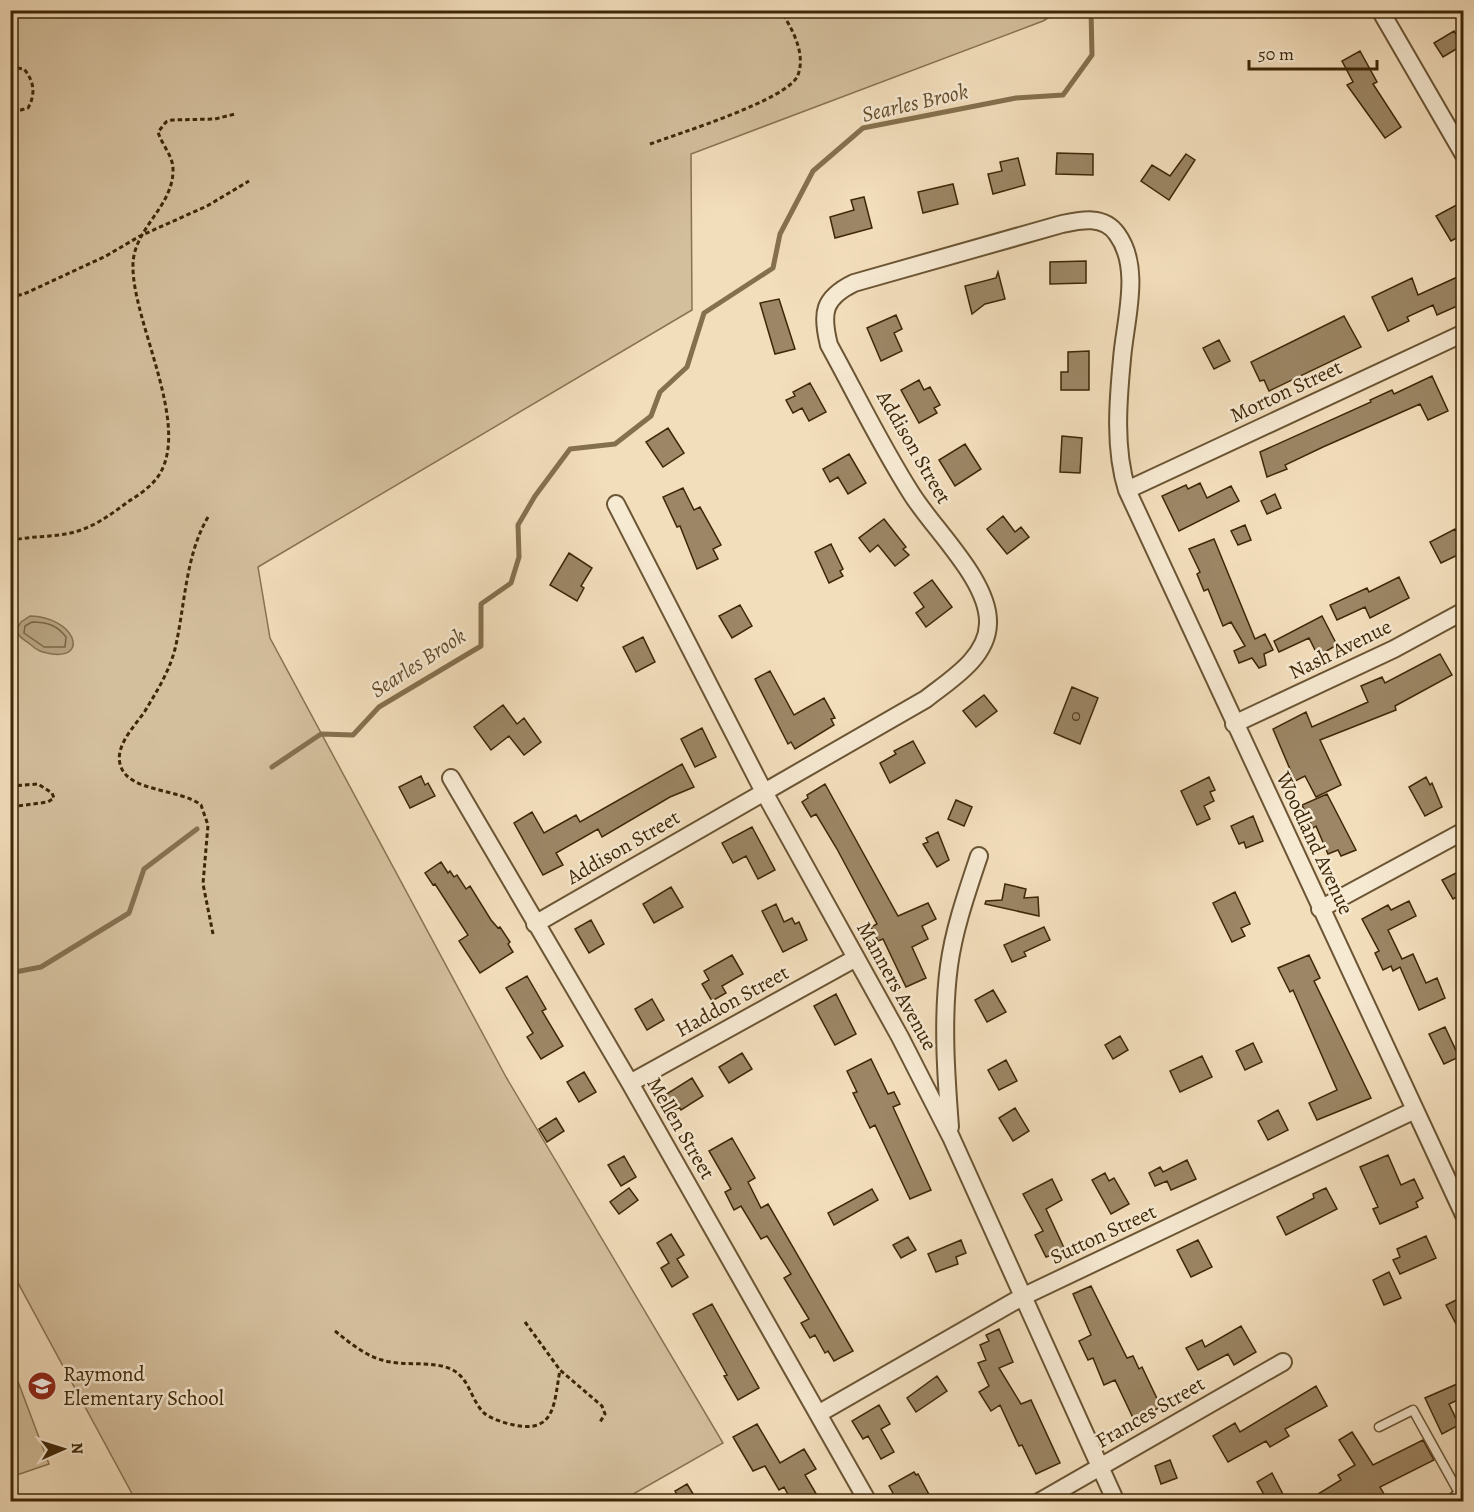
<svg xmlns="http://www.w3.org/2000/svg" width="1474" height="1512" viewBox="0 0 1474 1512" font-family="Alegreya,serif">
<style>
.green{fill:#d4bf9d;stroke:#897352;stroke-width:1.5}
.water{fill:#b5a07e;stroke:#85704e;stroke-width:1.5}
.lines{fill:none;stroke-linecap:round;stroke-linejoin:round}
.shore{stroke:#7a6442;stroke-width:1.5}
.stream{stroke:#85704e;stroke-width:5}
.building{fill:#9c8665;stroke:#3e2707;stroke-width:1.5}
.lane-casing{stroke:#6b5534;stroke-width:11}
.street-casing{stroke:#6b5534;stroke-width:20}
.secondary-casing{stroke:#3e2707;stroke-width:27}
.path{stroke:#3e2707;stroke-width:3;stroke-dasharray:4.5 3;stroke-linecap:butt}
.lane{stroke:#f7ead3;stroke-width:8}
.street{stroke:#f7ead3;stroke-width:16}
.secondary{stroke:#f7ead3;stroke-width:24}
.labels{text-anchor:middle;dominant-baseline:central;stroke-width:5;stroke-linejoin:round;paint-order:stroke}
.number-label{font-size:18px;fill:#563f1e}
.street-label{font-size:21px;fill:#3e2707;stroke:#f7ead3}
.poi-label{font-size:21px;fill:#3e2707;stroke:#f7ead3;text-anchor:start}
.water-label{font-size:22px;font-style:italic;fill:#624b2b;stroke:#f7ead3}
</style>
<rect width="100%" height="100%" fill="#f3debc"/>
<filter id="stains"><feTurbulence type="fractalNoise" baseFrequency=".00333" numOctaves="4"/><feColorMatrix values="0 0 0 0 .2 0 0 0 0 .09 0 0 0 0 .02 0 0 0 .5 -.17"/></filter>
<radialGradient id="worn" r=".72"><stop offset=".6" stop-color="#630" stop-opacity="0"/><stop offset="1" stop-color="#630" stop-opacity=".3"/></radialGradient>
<path class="green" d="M10,11H1060L1043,21L691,154L692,310L258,567L270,638L506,1077L723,1443L621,1501H136L11,1270Z
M11,1363L49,1464L11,1477H10Z"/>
<path class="water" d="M30,616C75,617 89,659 52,654C42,652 39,652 31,645C25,639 18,639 17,629L21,622Z"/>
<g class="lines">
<path class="shore" d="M32,622C47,622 57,625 66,637L65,647H44L24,633L25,626Z"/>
<path class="stream" d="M272,767L321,734L353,735L379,707L481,646V604L511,583L519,557L518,525L535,496L570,449L615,444L651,416L660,392L687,367L704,313L773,268L780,234L813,171L863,128L1016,98L1063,95L1092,55L1091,10
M10,973L41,967L129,913L144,869L197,829"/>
</g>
<path class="building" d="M1454,31L1463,45L1443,57L1434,43Z
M1360,51L1377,82L1373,84L1401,127L1385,138L1347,85L1353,82L1342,61Z
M1057,153L1093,154V175L1056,174Z
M1186,154L1195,160L1169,200L1141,181L1152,165L1170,176Z
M1018,158L1025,185L993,194L988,174L1002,171L1000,162Z
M953,184L958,204L923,213L918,192Z
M864,197L872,228L835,238L830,217L854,210L851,200Z
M1464,201V234L1451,241L1436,216Z
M1086,261V283L1050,284V262Z
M998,272L1005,299L985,304L972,314L965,286L996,278Z
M1464,274V303L1437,315L1433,305L1407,317L1409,321L1388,331L1372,297L1412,278L1418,295Z
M779,299L795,349L775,354L760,303Z
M896,315L902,329L894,333L902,351L881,361L867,328Z
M1344,316L1361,347L1269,391L1264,380L1260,381L1251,362Z
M1219,340L1230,361L1214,369L1203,348Z
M1089,351V390H1061V372H1068V352Z
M1432,376L1448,411L1428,420L1420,404L1323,447L1285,465L1287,469L1267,477L1260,452L1371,402L1370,400L1392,390L1394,394Z
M919,380L924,390L930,387L940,405L934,408L937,413L919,423L901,390Z
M810,383L826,412L809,421L802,408L793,413L786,400L795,396L793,392Z
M668,428L684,453L663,467L646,442Z
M1062,436L1082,438L1080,473L1060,472Z
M965,444L981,469L955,486L939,460Z
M849,454L866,483L848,494L838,477L830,482L823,469Z
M1200,483L1207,498L1231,486L1239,501L1179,531L1162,496L1186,485L1188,489Z
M683,488L694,510L700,507L721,545L713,549L718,559L697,569L680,526L677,527L663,497Z
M1275,494L1281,508L1267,514L1261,501Z
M1003,516L1015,532L1021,527L1029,537L1007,554L987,529Z
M884,519L906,547L903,549L909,555L895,566L878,545L870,552L859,538Z
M1245,525L1251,540L1238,545L1231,531Z
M1455,529L1464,545V552L1441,563L1430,542Z
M1214,539L1255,639L1265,634L1273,650L1264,654L1266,665L1259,668L1252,658L1239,663L1234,651L1245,646L1231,622L1223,626L1208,589L1204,591L1197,574L1200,572L1189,549Z
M831,544L843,569L840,571L843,576L829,583L815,552Z
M569,553L592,568L581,586L584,588L577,601L550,585Z
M1399,577L1409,598L1370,618L1365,607L1337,620L1330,605L1367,588L1369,592Z
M932,580L952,607L926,627L916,613L924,607L914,593Z
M740,605L752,626L732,638L719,616Z
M1322,616L1337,645L1318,656L1309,638L1279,652L1274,641Z
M643,637L655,662L636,672L623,647Z
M1440,654L1452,675L1395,706L1396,710L1320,740L1341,785L1316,797L1305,776L1295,781L1273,729L1306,712L1312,727L1368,702L1361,686L1382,677L1385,683Z
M770,671L794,715L824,698L835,718L831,719L834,725L795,749L791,742L788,744L755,679Z
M1072,687L1098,698L1080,744L1054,733Z
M984,695L997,711L976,727L963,711Z
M503,705L517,724L524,718L541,742L524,755L509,736L491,750L474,727Z
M702,728L716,757L695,767L681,739Z
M913,741L925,763L890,783L880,763L896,754L894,751Z
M682,764L694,787L670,797L602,837L598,829L556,853L563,865L543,875L514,823L532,812L544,833L576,815L580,822Z
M421,776L425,785L428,783L435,796L410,808L399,787Z
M1209,777L1215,790L1210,792L1214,801L1204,806L1210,819L1197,825L1181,791Z
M1426,777L1430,785L1432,783L1442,807L1425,816L1409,787Z
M825,784L898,916L928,903L936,919L922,926L928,939L912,947L926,978L906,987L883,939L878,941L871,927L877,924L837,849L816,814L811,817L802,802L808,798L807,795Z
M1327,794L1356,850L1341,856L1338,850L1328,854L1316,826L1313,828L1302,805Z
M956,800L972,807L964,826L948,819Z
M1253,816L1263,841L1246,848L1244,842L1239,844L1231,826Z
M752,827L775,870L758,879L746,856L733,863L722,843Z
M938,832L949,860L937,867L923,844L928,842L926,838Z
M441,862L448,873L450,871L454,877L457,875L466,889L470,886L491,920L498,928L500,927L510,942L508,944L513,952L480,973L459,941L468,935L435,884L433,885L425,873Z
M1464,869V893L1453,899L1442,880Z
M1005,884L1026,889L1024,898L1038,897L1039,916L985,904L986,901L1002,900Z
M671,887L683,907L654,923L643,904Z
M1235,892L1250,924L1241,928L1245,936L1232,942L1213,903Z
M1409,901L1416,916L1388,930L1402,959L1413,954L1426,983L1437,978L1445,998L1419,1010L1400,967L1393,971L1391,966L1383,970L1375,953L1379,951L1362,919L1388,905L1391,910Z
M776,904L784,922L792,918L795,924L799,922L807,940L783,952L762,911Z
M591,920L604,944L589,953L575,929Z
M1044,927L1050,940L1024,952L1026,956L1012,962L1004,945Z
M732,955L743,974L722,986L726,993L712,1001L702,984L709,980L704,971Z
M1309,955L1320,978L1314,981L1371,1098L1317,1120L1309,1103L1337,1090L1293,990L1290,992L1278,968Z
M527,976L546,1009L542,1011L563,1046L541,1059L527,1037L533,1033L506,988Z
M993,990L1006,1012L987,1022L975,1000Z
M836,994L856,1034L835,1045L814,1006Z
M652,999L664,1020L647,1030L635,1009Z
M1445,1027L1459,1057L1444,1064L1429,1034Z
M1120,1036L1128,1050L1113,1059L1105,1045Z
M1253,1043L1262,1062L1245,1070L1236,1051Z
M742,1053L752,1069L729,1083L719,1067Z
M1202,1056L1212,1077L1180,1092L1170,1071Z
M871,1059L888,1094L894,1092L900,1104L893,1107L931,1190L910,1199L875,1125L870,1128L853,1093L857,1092L847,1071Z
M1006,1060L1017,1081L999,1090L988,1070Z
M584,1072L596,1092L579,1102L567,1082Z
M692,1078L703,1096L681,1110L679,1107L674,1110L665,1095Z
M1015,1108L1029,1131L1013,1141L999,1118Z
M1278,1110L1288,1130L1268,1140L1258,1121Z
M556,1118L564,1131L547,1142L539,1129Z
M732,1138L755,1178L748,1182L761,1208L768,1204L853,1351L834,1361L828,1351L825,1353L815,1335L810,1338L801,1323L809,1319L784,1278L791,1274L767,1236L761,1239L741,1206L734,1210L725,1192L731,1189L709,1151Z
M1388,1155L1401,1185L1414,1179L1423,1198L1416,1202L1418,1207L1380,1224L1373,1209L1378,1207L1360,1167Z
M624,1156L636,1177L621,1186L608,1165Z
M1187,1160L1196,1179L1171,1190L1167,1181L1155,1186L1149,1173L1160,1167L1163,1172Z
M1105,1173L1109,1181L1114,1178L1129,1204L1111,1214L1092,1180Z
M1052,1179L1062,1200L1046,1209L1065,1250L1046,1257L1035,1235L1043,1231L1023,1194Z
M629,1188L638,1200L619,1214L610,1202Z
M1326,1188L1337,1209L1286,1235L1277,1217L1314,1198L1313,1194Z
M872,1189L878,1200L834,1225L828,1213Z
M671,1234L684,1255L677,1259L688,1277L672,1287L661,1268L669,1263L657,1243Z
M1426,1236L1436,1258L1400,1274L1393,1260L1400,1257L1397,1249Z
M908,1237L916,1250L901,1258L893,1245Z
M961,1240L966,1253L956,1257L958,1264L936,1272L928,1254Z
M1198,1240L1212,1267L1191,1277L1177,1250Z
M1389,1272L1401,1298L1384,1305L1373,1280Z
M1091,1286L1127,1358L1133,1356L1139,1369L1142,1367L1161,1407L1134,1420L1115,1380L1104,1385L1093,1358L1088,1360L1079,1341L1091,1335L1073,1294Z
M1464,1296V1339L1446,1305Z
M712,1304L759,1388L738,1400L724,1376L727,1375L693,1314Z
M1241,1326L1256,1352L1234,1365L1228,1354L1198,1370L1186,1348L1202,1340L1205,1347Z
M999,1329L1013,1362L999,1368L1021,1404L1031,1400L1060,1463L1036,1474L1022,1445L1019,1446L1000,1405L991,1411L979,1392L989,1386L978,1363L986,1360L980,1345L989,1341L986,1335Z
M937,1376L947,1391L916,1412L907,1398Z
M1464,1381V1397L1449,1404L1459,1425L1442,1434L1425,1398Z
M1316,1386L1327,1406L1285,1429L1289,1436L1270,1447L1266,1441L1228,1462L1213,1436L1235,1423L1240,1432Z
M879,1405L890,1424L881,1429L894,1452L881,1459L868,1436L863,1439L852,1421Z
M757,1424L780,1463L804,1449L816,1469L805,1475L821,1502H792L784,1487L779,1490L765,1466L753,1471L733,1437Z
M1352,1432L1373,1465L1423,1440L1434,1460L1380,1487L1384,1494L1371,1502H1305L1341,1480L1338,1475L1355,1465L1339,1440Z
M1170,1460L1177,1478L1161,1484L1155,1466Z
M914,1472L916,1475L918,1474L933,1502H898L889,1486Z
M1272,1473L1287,1502H1268L1257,1482Z
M687,1484L698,1502H681L675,1491Z"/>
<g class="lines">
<g class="lane-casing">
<path id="lane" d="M1379,1427L1413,1410L1463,1500"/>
</g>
<g class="street-casing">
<path id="street" d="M1380,10L1464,155
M1127,490L1464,333
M616,504L764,792L900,1037L951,1137L1116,1502
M1234,724L1394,649L1464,611
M451,778L630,1083L868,1502
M1320,909L1464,831
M535,924L926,699C950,680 987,658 988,624C990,581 933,529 911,493C881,446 856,394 829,345C821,313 823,298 854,283L1062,224C1081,220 1104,215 1117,234C1142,268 1125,320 1122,359C1118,401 1114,449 1127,490L1464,1215
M630,1083L856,958
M950,1127C946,1075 942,1019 949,966C954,929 967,892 979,856
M818,1414L1022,1297L1415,1110
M1039,1502L1283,1362"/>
</g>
<g class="secondary-casing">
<path id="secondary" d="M1460,1502L1464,1500"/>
</g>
<path class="path" d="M10,67L24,69C34,81 36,94 28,108L10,113
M650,144C677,134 790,99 798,75C806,53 792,28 780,10
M10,297L24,294L106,256L140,236L207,206L249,181
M208,517C185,556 185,607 175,649C169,672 157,691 145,711C135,726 113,747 121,767C130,792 181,789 201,805L208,825L203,884L213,934
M10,541C33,535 56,538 78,531C97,525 113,513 129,501C139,495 150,487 157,478C194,428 131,321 133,264C134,228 174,206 173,169C173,156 162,145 158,132L166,122L172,120L215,119L235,114
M10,786L38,784L52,793L54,798L48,802L10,807
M525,1322L560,1370L602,1406L605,1414L600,1422
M335,1331C349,1342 364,1355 382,1360C404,1367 430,1360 451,1369C470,1378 470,1399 484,1413C491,1419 505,1423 514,1425C556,1434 554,1402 560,1370"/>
<use href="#lane" class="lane"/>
<use href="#street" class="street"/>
<use href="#secondary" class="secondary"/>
</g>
<defs>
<g id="school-disc" transform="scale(1.5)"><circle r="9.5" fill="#8f2418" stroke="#f7ead3"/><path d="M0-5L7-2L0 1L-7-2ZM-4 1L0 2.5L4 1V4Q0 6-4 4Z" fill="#fff"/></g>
</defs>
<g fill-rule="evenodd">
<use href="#school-disc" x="42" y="1386"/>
</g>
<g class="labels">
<g class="number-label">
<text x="1076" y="715">0</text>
</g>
<g class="street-label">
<text transform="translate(1286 391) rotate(-25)">Morton Street</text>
<text transform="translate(914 447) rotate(60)">Addison Street</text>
<text transform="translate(1340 649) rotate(-26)">Nash Avenue</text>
<text transform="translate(1315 843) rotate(65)">Woodland Avenue</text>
<text transform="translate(623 847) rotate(-30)">Addison Street</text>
<text transform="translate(897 986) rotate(61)">Manners Avenue</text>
<text transform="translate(732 1001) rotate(-29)">Haddon Street</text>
<text transform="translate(681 1128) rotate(60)">Mellen Street</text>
<text transform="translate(1103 1234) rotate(-25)">Sutton Street</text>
<text transform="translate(1150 1412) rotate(-30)">Frances Street</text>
</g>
<g class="poi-label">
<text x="63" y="1374">Raymond<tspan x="63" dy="24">Elementary School</tspan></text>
</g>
<g class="water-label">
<text transform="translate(915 103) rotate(-13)">Searles Brook</text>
<text transform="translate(418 663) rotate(-33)">Searles Brook</text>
</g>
</g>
<rect width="1474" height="1512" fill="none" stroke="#f3debc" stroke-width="36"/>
<rect x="12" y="12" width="1450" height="1488" fill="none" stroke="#3e2707" stroke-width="3"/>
<rect x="18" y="18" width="1438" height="1476" fill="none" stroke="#3e2707" stroke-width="1.5"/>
<g transform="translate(63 1449) rotate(87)" stroke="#f7ead3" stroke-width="4.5" paint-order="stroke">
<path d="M0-4.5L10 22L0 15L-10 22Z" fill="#3e2707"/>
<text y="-9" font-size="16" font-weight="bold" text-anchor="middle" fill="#3e2707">N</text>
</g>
<path d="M1249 60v9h128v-9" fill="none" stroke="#3e2707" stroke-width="3"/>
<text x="1258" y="60" font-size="18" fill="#3e2707" stroke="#f7ead3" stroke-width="4.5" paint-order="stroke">50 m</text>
<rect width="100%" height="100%" filter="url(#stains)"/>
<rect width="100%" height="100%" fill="url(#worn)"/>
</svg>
